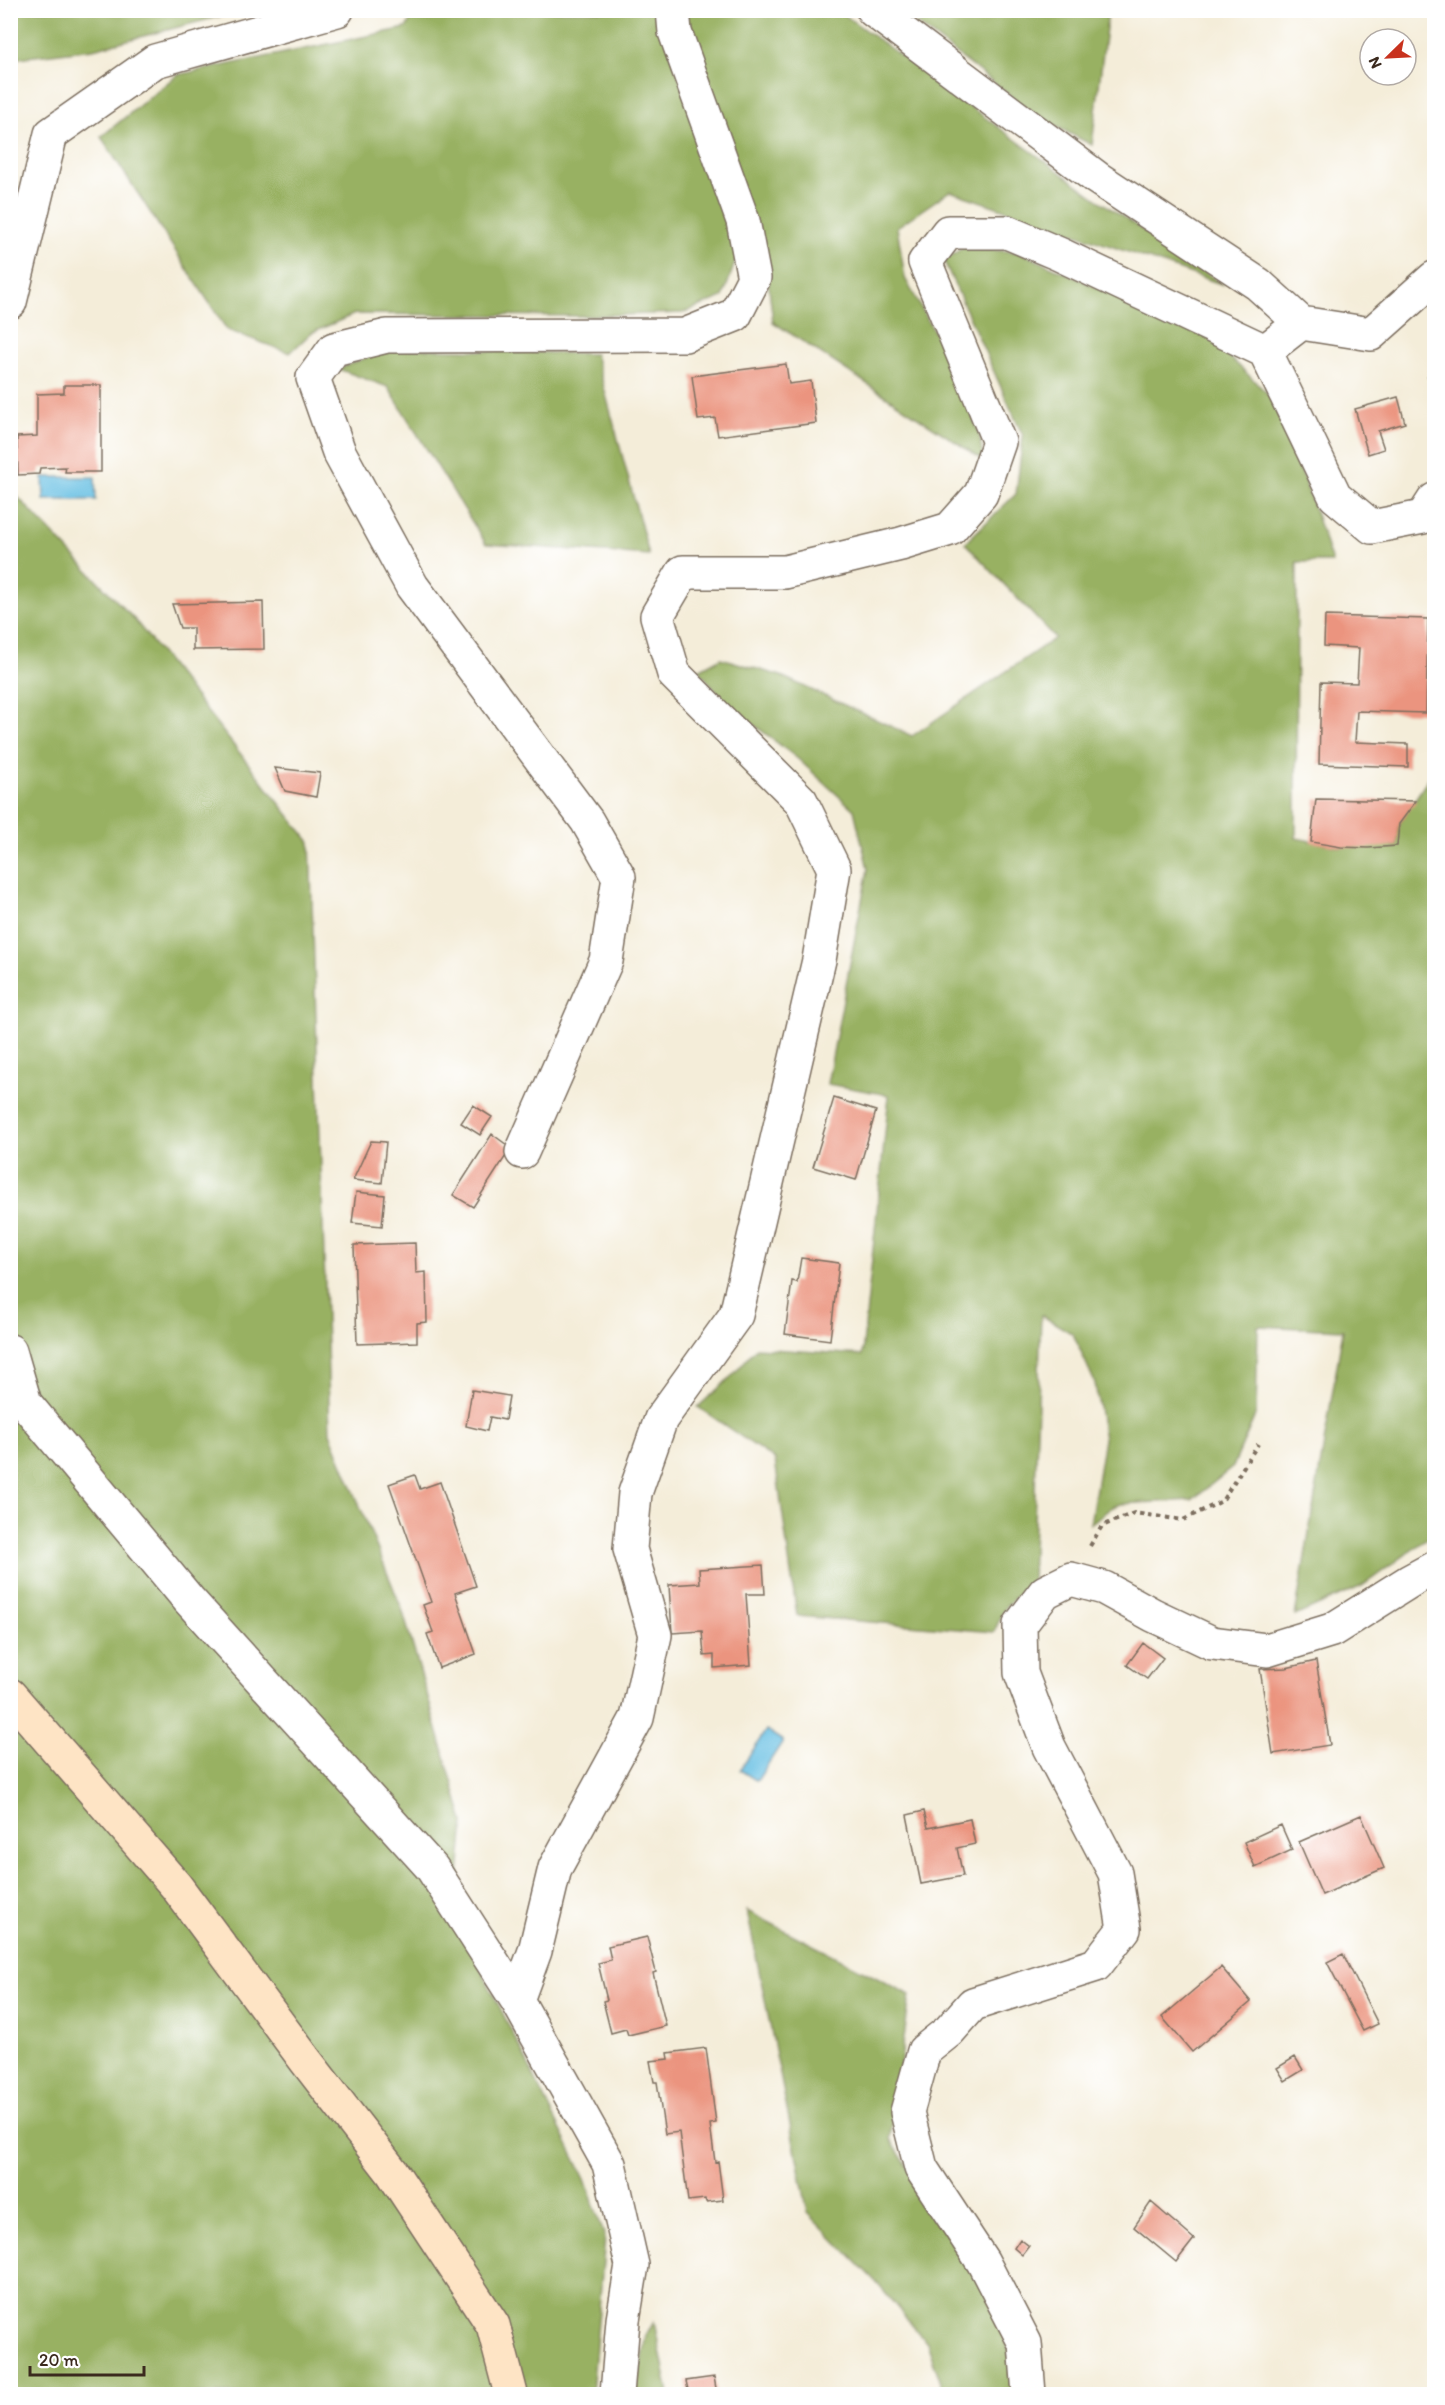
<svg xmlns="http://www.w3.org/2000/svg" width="1445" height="2405" viewBox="0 0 1445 2405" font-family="Itim,sans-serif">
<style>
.forest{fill:#98b162;stroke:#6a6e40;stroke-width:1.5}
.water{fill:#64bee2;stroke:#507480;stroke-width:1.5}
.building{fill:#eb947f}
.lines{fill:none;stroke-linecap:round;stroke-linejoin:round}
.street-casing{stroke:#7c6e5f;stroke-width:36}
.secondary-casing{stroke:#7c6e5f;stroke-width:36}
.path{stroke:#7c6e5f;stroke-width:4;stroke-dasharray:4.5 4.5;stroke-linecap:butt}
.street{stroke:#fff;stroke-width:33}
.secondary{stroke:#fee4c5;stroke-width:33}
</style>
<rect width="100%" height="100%" fill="#fff"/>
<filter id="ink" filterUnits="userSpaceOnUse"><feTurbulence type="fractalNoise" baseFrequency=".0167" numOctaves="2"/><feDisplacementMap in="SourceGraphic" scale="12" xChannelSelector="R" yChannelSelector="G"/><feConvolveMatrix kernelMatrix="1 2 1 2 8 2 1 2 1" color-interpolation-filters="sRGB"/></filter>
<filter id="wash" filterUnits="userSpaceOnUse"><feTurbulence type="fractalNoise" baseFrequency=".008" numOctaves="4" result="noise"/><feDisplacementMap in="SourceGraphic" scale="24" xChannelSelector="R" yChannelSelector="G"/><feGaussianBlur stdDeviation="1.35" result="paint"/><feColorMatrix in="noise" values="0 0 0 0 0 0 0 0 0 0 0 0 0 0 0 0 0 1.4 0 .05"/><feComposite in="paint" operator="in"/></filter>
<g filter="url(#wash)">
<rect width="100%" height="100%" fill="#f4edd9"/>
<path class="forest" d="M10,11L11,10L241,11L93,49L11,59Z
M415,11H657L738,254L723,297L683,313L586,316L355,314L311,333L290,353L227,330L101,137L177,75L406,28Z
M684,11H839L1097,199L1224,285L950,191L897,227L905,278L958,376L980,437L983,460L773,322L767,271Z
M901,11H1108L1092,145L1038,117Z
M962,248L1019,252L1211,339L1272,398L1300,467L1332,562H1297L1296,838L1341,847L1397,846L1399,824L1434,770V1534L1362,1586L1295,1616L1343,1330L1258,1326L1256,1413L1233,1467L1192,1500L1120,1504L1111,1508L1090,1524L1104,1439L1095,1383L1073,1334L1041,1315L1032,1583L1006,1606L994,1632L797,1616L775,1460L698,1407L734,1374L756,1348L862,1355L889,1095L827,1084L868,869L854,810L798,759L726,703L699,670L721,658L781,676L912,736L1055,638L965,543L1016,494L1023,436L944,261Z
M390,348L595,354L649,555L486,544L388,387L338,369Z
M10,489L134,619L310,842L330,1433L402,1609L464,1822L455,1917L585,2179L605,2237L592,2394H11Z
M747,1911L910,1995L890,2139L996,2307L1017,2379L1018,2394H945L927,2343L876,2282L808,2213Z
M654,2322L669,2394H635L646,2335Z"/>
<path class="water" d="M43,477H95L96,500H44Z
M766,1730L783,1741L757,1781L740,1770Z"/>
<g id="blocks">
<path class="building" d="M786,364L789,384L811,381L816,423L718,436L715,418L698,420L692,376Z
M64,385H101V472H65L66,467L40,468L39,474L18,475L17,437L37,436V394L64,393Z
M1398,397L1405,423L1378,431L1384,449L1368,454L1355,409Z
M263,602L264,649L193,650V628H180L172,604Z
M1325,616L1428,619L1426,713L1357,711L1355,742L1408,744V767L1319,764L1321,682L1357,683L1359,648L1324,646Z
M275,768L320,773L316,797L285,791Z
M1316,799L1416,801L1399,824L1397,846L1368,848L1341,847L1311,842Z
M834,1098L876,1111L856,1180L813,1167Z
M473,1105L492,1117L480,1135L461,1123Z
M492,1134L511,1148L473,1207L453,1195Z
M371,1141L386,1142L382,1183L353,1180Z
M356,1192L385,1195L382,1226L352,1223Z
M415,1243L416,1273L426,1272L427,1322L417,1323V1342L357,1344L354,1245Z
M801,1258L839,1263L830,1340L785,1334L792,1281L797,1282Z
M472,1390L509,1396L505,1420L490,1417L487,1431L466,1426Z
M415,1475L420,1489L440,1482L476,1586L455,1593L476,1654L439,1668L427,1634L433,1632L423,1605L431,1602L389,1484Z
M763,1565L765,1594H746L751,1665L714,1668V1655L704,1656L702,1631L672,1633L669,1585L700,1583L699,1569Z
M1143,1643L1163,1658L1147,1679L1127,1665Z
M1316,1661L1330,1745L1273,1754L1260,1669L1286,1668Z
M924,1811L928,1828L970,1819L975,1844L957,1848L963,1876L921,1884L907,1815Z
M1361,1815L1384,1868L1322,1895L1299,1842Z
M1281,1825L1292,1850L1255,1867L1244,1842Z
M647,1937L656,1972L653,1973L666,2026L628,2035L626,2029L611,2033L603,2001L607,2000L598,1963L611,1960L608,1946Z
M1343,1954L1378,2024L1363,2031L1327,1962Z
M1221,1967L1251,2002L1192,2052L1162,2017Z
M706,2048L716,2123L710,2124L715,2162L718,2161L723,2200L706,2202L705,2199L688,2201L679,2132L665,2134L657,2082H654L650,2061L669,2059L668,2053Z
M1295,2057L1303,2070L1285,2081L1277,2068Z
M1151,2202L1194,2239L1176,2262L1134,2227Z
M1020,2239L1029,2246L1022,2255L1014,2248Z
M714,2377L717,2394H689L686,2381Z"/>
</g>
</g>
<g filter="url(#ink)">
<use href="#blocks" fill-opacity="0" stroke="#7c6e5f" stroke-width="1.5"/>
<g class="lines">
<g class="street-casing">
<path id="street" d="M873,10L1097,178L1258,284L1301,323
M1434,278L1371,334L1301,323L1265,351L1335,496L1372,527L1423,517L1434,500
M10,302L51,134L155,61L337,10
M522,1152L606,961L619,877L587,821L412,586L339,452L313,378L334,349L387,336L685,335L735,315L754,278L743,221L675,32L673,10
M10,1351L25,1403L189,1600L432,1868L517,2000L609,2164L632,2265L623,2320L617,2394
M517,2000L535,1951L555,1868L637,1718L655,1635L630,1549L635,1493L661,1419L736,1315L819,960L834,869L801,801L674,674L657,616L683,572H785L901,544L950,529L981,494L999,442L925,262L948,232H1007L1059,254L1265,351
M1029,2394L1025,2343L983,2262L921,2168L907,2112L924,2051L949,2031L973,2004L1096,1965L1124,1929L1115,1873L1049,1747L1021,1673L1020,1625L1045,1592L1071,1579L1104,1588L1153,1615L1212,1643L1267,1650L1332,1630L1410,1581L1434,1568"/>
</g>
<g class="secondary-casing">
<path id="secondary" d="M10,1695L176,1886L306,2061L392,2172L493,2325L511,2394"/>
</g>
<path class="path" d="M1428,378L1434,369
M1090,1546L1102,1526L1134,1513L1183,1520L1222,1501L1258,1444"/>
<use href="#street" class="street"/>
<use href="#secondary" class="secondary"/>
</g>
</g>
<rect width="1445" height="2405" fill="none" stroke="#fff" stroke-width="36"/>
<g transform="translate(1388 57) rotate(246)"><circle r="28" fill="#ffffff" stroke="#b1aaa5" stroke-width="1.5"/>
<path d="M0-4.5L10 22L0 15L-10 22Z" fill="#c8321e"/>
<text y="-9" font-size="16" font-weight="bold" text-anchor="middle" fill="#3b2a1e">N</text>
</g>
<path d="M30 2366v9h114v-9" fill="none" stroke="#3b2a1e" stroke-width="3"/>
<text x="39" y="2366" font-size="18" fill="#3b2a1e" stroke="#ffffff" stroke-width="4.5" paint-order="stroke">20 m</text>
</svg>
